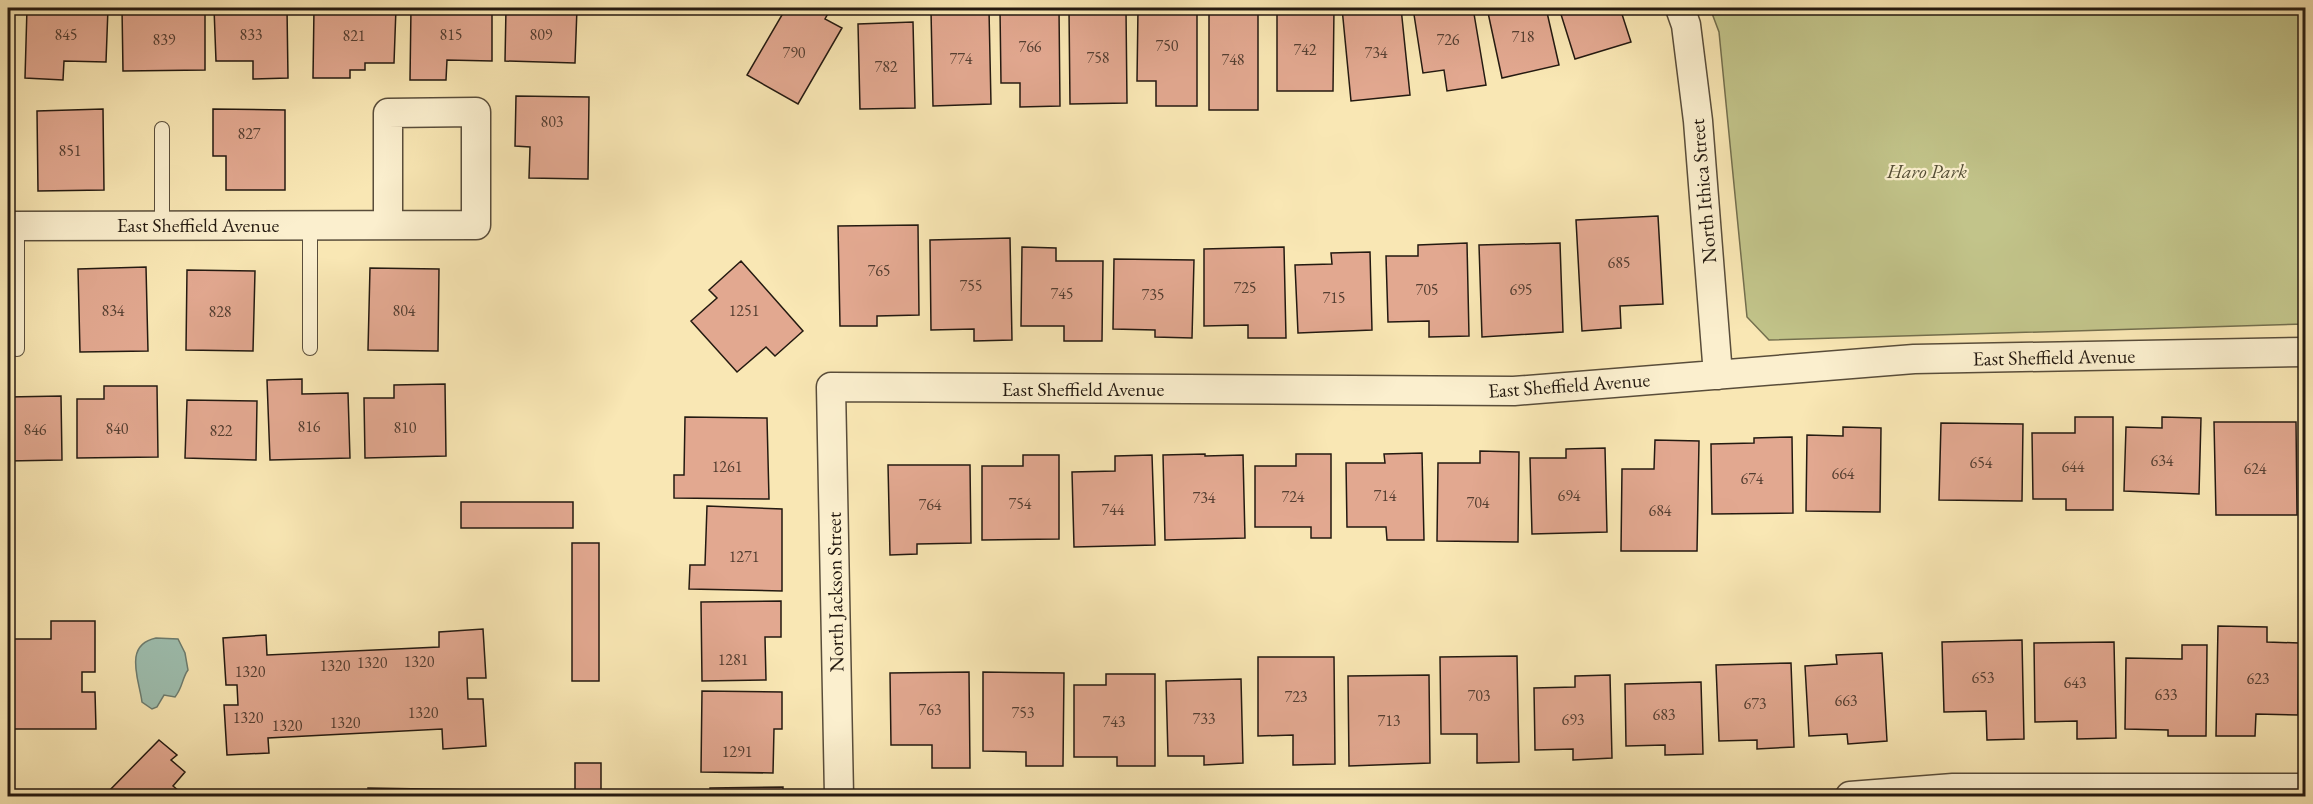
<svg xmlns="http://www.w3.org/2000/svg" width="2313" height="804" viewBox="0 0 2313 804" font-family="'EB Garamond',serif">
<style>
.green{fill:#c2c48a;stroke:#736f4e;stroke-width:1.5}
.water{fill:#9ebfb0;stroke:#6d7d70;stroke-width:1.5}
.building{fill:#e2a890;stroke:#241a11;stroke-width:1.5}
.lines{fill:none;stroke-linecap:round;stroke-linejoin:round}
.lane-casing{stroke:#594d3a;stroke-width:16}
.street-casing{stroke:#594d3a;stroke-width:31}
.lane{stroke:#fbefce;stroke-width:14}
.street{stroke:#fbefce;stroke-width:28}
.labels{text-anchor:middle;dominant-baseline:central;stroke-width:4.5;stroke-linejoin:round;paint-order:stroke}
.number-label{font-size:16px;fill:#543e31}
.park-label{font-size:20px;font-style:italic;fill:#534d35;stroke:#fbefce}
.street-label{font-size:20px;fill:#241a11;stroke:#fbefce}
</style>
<rect width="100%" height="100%" fill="#f9e7b4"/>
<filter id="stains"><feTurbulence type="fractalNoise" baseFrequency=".00333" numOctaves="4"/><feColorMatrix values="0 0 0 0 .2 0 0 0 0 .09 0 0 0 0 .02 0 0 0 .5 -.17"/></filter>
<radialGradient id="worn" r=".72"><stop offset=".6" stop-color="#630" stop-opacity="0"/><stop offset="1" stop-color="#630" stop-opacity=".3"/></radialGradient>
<path class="green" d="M1710,8H2305V324L1769,340L1747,317L1719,32Z"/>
<path class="water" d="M156,638L178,639L185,653L188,670C182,678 183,687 175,697L164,695L157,707L152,709L142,702C139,679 123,645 156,638Z"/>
<path class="building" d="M27,8H108L106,62L64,61L63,80L25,78Z
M122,8H205V70L123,71Z
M214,8H287L288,78L253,79V61H216Z
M314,8H396L394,63H365V70H350V78H313Z
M411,8H492V61L447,60L446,80H410Z
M506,8H577L575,63L505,61Z
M786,8H831L825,19L842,28L798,104L747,75Z
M1209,8H1258V110H1209Z
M1277,8H1334L1333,91H1277Z
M1342,8H1401L1410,95L1351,101Z
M1413,8H1473L1486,85L1447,91L1444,70L1423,73Z
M1487,8H1546L1559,65L1502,78Z
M1559,8H1620L1631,42L1575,59Z
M1059,9L1060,106L1020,107V83H1001L1000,10Z
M1138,9L1197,10V106H1156V81H1137Z
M989,10L991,104L933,106L931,11Z
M1069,10H1126L1127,103L1070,104Z
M913,22L915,108L860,109L858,24Z
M516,96L589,97L588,179L529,178L530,147L515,146Z
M103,109L104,190L38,191L37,111Z
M213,109L285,110V190H226V156H213Z
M1658,216L1663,304L1620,306L1621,328L1582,331L1576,220Z
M918,225L919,315L877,316V326H840L838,226Z
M1010,238L1012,340L974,341V329L931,330L930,240Z
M1467,243L1469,336L1429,337V321L1388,322L1386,256H1418V245Z
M1560,243L1563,332L1482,337L1479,245Z
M1022,247L1056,248V261H1103L1102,341H1064V326H1021Z
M1284,247L1286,338H1248V325L1204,326V249Z
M1370,252L1372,330L1298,333L1295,265L1332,264L1331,253Z
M1114,259L1194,260L1192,338L1155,337V330L1113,329Z
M741,261L803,331L775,356L766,347L737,372L691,321L717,298L709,290Z
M146,267L148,351L80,352L78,269Z
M370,268L439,269L438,351L368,350Z
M187,270L255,271L253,351L186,350Z
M302,379V394L348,393L350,458L270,460L267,380Z
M445,384L446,456L365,458L364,398H394V385Z
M104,386H157L158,457L77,458V399H104Z
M61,396L62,460L8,461V397Z
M187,400L257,401L256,460L185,458Z
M685,417L767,418L769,499L674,498V475H684Z
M2075,417H2113V510H2066V499H2033L2032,433H2075Z
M2162,417L2201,418L2199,494L2124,491L2126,427L2162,428Z
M2214,422H2296L2297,515H2216Z
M1941,423L2023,424L2022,501L1939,500Z
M1843,427L1881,428L1880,512L1806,511L1807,435L1843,436Z
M1792,437L1793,513L1712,514L1711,444L1754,443V438Z
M1655,440L1699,441L1697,551H1621L1622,469H1654Z
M1605,448L1607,532L1532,534L1530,458H1566V449Z
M1480,451L1519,452L1518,542L1437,541L1438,463H1480Z
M1422,453L1424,540H1387L1386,527H1347L1346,463H1385L1384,454Z
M1205,454V456L1243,455L1245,538L1165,540L1163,455Z
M1296,454H1331V538H1311V527H1255V466H1296Z
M1023,455H1059V539L982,540V466H1023Z
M1152,455L1155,545L1074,547L1072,472L1115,471V456Z
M888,465H970L971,543L917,544V554L890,555Z
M461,502H573V528H461Z
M707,506L782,509V591L689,589L690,565H705Z
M572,543H599V681H572Z
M781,601V637H765L766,680L702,681L701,602Z
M51,621H95V672H82V692H95L96,729H8V639H51Z
M2218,626L2267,627V642L2299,643L2298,715L2256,714L2255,736H2216Z
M483,629L486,678H467L468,699H483L486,746L443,749L442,729L268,738L269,753L227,755L224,705H238L237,685H226L223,638L266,635L267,655L439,647V632Z
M2022,640L2024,739L1987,740L1986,711L1944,712L1942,642Z
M2114,642L2116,738L2077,739V721L2035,722L2034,643Z
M2182,645H2207L2206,736H2168V730L2125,729L2126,658L2182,659Z
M1882,653L1887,741L1848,744L1847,734L1809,736L1805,666L1837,664L1836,655Z
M1517,656L1519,762L1477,763V734H1441L1440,657Z
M1258,657H1334L1335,764L1293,765V735L1258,736Z
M1791,663L1794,747L1757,749V740L1719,741L1716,665Z
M969,672L970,768H932V745H891L890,673Z
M983,672L1064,673L1063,766H1026V752L983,751Z
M1106,674H1155V766H1117V757H1074V685H1106Z
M1429,675L1430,763L1349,766L1348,676Z
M1610,675L1612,758L1573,760V749L1535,750L1534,688L1575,687V676Z
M1241,679L1243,763L1204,765V756H1168L1166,681Z
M1701,682L1703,754L1665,755V745L1626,746L1625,684Z
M702,691L782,692V729H774L773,773L701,772Z
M159,740L177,755L171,760L185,772L173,786L185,796H104Z
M575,763H601V796H575Z
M783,787V796H710V788Z
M368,788L483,790V796H368Z"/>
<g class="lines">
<g class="lane-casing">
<path id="lane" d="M162,129V225
M310,225V348
M17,226V349"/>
</g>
<g class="street-casing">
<path id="street" d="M1680,8L1686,25L1698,121L1718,375
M8,226L476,225V112L388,113V224
M839,796L831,387L1514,391L1914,359L2306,352
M1850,796L1953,788H2306"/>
</g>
<use href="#lane" class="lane"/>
<use href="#street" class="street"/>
</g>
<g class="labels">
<g class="number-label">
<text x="66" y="34">845</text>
<text x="251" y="34">833</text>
<text x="451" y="34">815</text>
<text x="541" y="34">809</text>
<text x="354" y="35">821</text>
<text x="1523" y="36">718</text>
<text x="164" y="39">839</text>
<text x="1448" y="39">726</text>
<text x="1167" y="45">750</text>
<text x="1030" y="46">766</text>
<text x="1305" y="49">742</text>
<text x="794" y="52">790</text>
<text x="1376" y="52">734</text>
<text x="1098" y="57">758</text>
<text x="961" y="58">774</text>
<text x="1233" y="59">748</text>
<text x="886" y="66">782</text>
<text x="552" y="121">803</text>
<text x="249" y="133">827</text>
<text x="70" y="150">851</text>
<text x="1619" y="262">685</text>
<text x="879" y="270">765</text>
<text x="971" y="285">755</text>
<text x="1245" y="287">725</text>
<text x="1427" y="289">705</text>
<text x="1521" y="289">695</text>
<text x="1062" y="293">745</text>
<text x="1153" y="294">735</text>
<text x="1334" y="297">715</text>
<text x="113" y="310">834</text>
<text x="404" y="310">804</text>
<text x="744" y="310">1251</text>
<text x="220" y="311">828</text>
<text x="309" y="426">816</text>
<text x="405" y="427">810</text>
<text x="117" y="428">840</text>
<text x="35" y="429">846</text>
<text x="221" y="430">822</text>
<text x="2162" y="460">634</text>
<text x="1981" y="462">654</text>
<text x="727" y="466">1261</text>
<text x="2073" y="466">644</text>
<text x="2255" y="468">624</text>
<text x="1843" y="473">664</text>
<text x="1752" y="478">674</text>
<text x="1385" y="495">714</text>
<text x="1569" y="495">694</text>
<text x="1293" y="496">724</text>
<text x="1204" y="497">734</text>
<text x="1478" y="502">704</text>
<text x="1020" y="503">754</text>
<text x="930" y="504">764</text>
<text x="1113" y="509">744</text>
<text x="1660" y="510">684</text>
<text x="744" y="556">1271</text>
<text x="733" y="659">1281</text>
<text x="419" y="661">1320</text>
<text x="372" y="662">1320</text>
<text x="335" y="665">1320</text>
<text x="250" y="671">1320</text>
<text x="1983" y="677">653</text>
<text x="2258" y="678">623</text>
<text x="2075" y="682">643</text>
<text x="2166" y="694">633</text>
<text x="1479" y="695">703</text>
<text x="1296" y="696">723</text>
<text x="1846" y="700">663</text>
<text x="1755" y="703">673</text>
<text x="930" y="709">763</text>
<text x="423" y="712">1320</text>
<text x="1023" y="712">753</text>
<text x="1664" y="714">683</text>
<text x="248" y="717">1320</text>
<text x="1204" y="718">733</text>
<text x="1573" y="719">693</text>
<text x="1389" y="720">713</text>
<text x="1114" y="721">743</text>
<text x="345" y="722">1320</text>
<text x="287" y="725">1320</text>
<text x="737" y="751">1291</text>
</g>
<g class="park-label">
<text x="1927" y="171">Haro Park</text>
</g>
<g class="street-label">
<text transform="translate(1703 191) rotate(-95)">North Ithica Street</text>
<text x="198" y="225">East Sheffield Avenue</text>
<text transform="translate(2054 357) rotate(-1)">East Sheffield Avenue</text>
<text transform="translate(1569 385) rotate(-4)">East Sheffield Avenue</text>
<text x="1083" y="389">East Sheffield Avenue</text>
<text transform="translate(835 592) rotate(-91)">North Jackson Street</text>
</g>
</g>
<rect width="2313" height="804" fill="none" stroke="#f9e7b4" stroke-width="30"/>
<rect x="9" y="9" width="2295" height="786" fill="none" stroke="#241a11" stroke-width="3"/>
<rect x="15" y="15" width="2283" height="774" fill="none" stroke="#241a11" stroke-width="1.5"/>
<rect width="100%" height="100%" filter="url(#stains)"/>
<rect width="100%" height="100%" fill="url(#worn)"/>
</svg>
